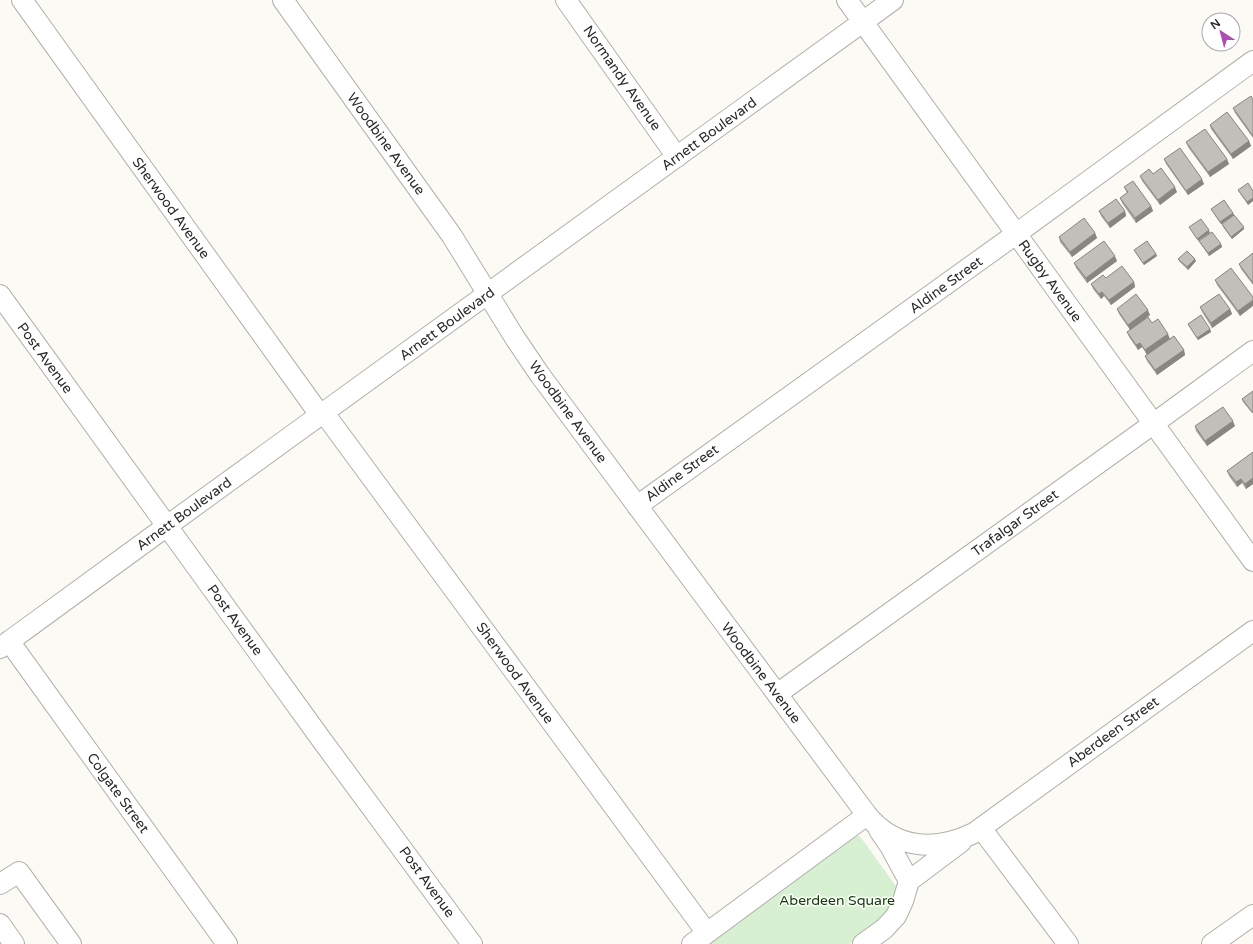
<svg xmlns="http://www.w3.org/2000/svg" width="1253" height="944" viewBox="0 0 1253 944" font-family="'Varela Round',sans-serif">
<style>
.green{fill:#d7f0d1}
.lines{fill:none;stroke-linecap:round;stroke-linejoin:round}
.minor-casing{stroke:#b2b0aa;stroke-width:22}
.minor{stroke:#fff;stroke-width:20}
.wall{fill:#a6a49f}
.shaded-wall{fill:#878682}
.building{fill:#c1bfb9;stroke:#878682}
.labels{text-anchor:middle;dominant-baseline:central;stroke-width:3;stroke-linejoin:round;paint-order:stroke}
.street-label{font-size:14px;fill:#2a2927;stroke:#fff}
.park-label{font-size:14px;fill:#0e3d00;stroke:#fff}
</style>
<rect width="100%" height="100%" fill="#fcfaf4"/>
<path class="green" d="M855,833L862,839L898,889L892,907L880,921L849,944H705Z"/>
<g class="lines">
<g class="minor-casing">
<path id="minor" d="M22,0L320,415
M283,0L452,236L515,338L540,375L867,815C895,849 935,852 974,833L1253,631
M566,0L677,157
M847,0L1253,561
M0,295L321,739L472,944
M324,413L707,933
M637,506L1016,234L1253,61
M9,641L227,944
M0,648L167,526L893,0
M777,694L1153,424L1253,351
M981,828L1068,944
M879,830L890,846L909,881
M0,884L19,872L71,944
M0,924L14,944
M692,944L867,815
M863,944L884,929L896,916L903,901L909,881L961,842
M1212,944L1253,915"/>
</g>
<use href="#minor" class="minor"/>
</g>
<path class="wall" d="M1253,99V138L1235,113L1233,108Z
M1210,125L1249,141L1251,146L1233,159L1211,129Z
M1186,142L1229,164L1210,177L1188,147Z
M1164,159L1204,184L1188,195L1166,164Z
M1153,174L1177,192L1160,205L1142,181L1140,176Z
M1124,187L1151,206L1153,211L1136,223L1122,203L1120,198L1127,193Z
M1238,190L1253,191V201L1248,205L1239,192Z
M1211,209L1233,213L1234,215L1221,224L1212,211Z
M1099,211H1125L1126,216L1110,228L1101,216Z
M1222,224L1244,229L1232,239L1223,227Z
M1095,233L1097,238L1072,257L1060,242L1059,237Z
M1199,241L1221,244L1222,247L1209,256L1200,243Z
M1134,250L1156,254L1157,256L1144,265L1135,252Z
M1253,253V285L1241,269L1239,264Z
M1178,259L1196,261L1188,270L1179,261Z
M1117,261L1087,283L1076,268L1074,263Z
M1106,278L1134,282L1135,287L1111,305L1104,296L1101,299L1093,289L1091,284Z
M1215,280L1253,297L1240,316L1217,285Z
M1200,307L1230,309L1232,314L1212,328L1202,312Z
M1117,309L1150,315L1130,330L1119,314Z
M1152,323L1170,339L1184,350L1185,355L1157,375L1147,361L1145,356L1147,355L1142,347L1138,350L1129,337L1127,332Z
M1188,324L1210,329L1211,332L1198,340L1189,326Z
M1253,391V414L1243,402L1242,399Z
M1195,426H1235L1207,446L1196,431Z
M1253,452V484L1246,489L1242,483L1237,487L1229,476L1227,471Z"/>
<path class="shaded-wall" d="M1249,141L1251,146L1233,159L1231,154Z
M1227,159L1229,164L1210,177L1208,172Z
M1202,179L1204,184L1188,195L1186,191Z
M1175,187L1177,192L1160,205L1158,200Z
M1253,198V201L1248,205L1247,202Z
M1151,206L1153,211L1136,223L1135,218Z
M1125,211L1126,216L1110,228L1108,223Z
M1233,213L1234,215L1221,224L1220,222Z
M1244,227V229L1232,239L1231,237Z
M1209,230L1210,233L1198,241L1197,239Z
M1095,233L1097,238L1072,257L1070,252Z
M1221,244L1222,247L1209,256L1208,253Z
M1156,254L1157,256L1144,265L1143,263Z
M1115,256L1117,261L1087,283L1086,278Z
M1195,259L1196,261L1188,270L1187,267Z
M1134,282L1135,287L1111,305L1109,300Z
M1102,292L1104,296L1101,299L1099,294Z
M1253,300V306L1240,316L1238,311Z
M1230,309L1232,314L1212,328L1211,323Z
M1148,310L1150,315L1130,330L1128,325Z
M1210,329L1211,332L1198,340L1197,338Z
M1168,334L1170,339L1147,355L1145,350Z
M1140,343L1142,347L1138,350L1136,345Z
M1184,350L1185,355L1157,375L1155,370Z
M1233,421L1235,426L1207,446L1205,441Z
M1253,478V484L1246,489L1245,484Z
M1241,479L1242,483L1237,487L1236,482Z"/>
<path class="building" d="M1251,96L1253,99V136L1233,108Z
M1227,112L1249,141L1231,154L1210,125Z
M1205,129L1227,159L1208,172L1186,142Z
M1180,148L1202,179L1186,191L1164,159Z
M1161,168L1175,187L1158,200L1140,176L1149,169L1153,174Z
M1133,181L1151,206L1135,218L1120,198L1128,192L1124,187Z
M1248,183L1253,191V198L1247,202L1238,190Z
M1116,199L1125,211L1108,223L1099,211Z
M1224,200L1233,213L1220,222L1211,209Z
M1234,215L1244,227L1231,237L1222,224Z
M1084,218L1095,233L1070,252L1059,237Z
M1201,219L1209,230L1197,239L1189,227Z
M1212,232L1221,244L1208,253L1199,241Z
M1104,241L1115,256L1086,278L1074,263Z
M1147,241L1156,254L1143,263L1134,250Z
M1187,251L1195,259L1187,267L1178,259Z
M1253,253V283L1239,264Z
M1122,266L1134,282L1109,300L1102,292L1099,294L1091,284L1103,275L1106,278Z
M1231,268L1253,297V300L1238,311L1215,280Z
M1136,294L1148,310L1128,325L1117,309Z
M1219,294L1230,309L1211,323L1200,307Z
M1201,315L1210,329L1197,338L1188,324Z
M1148,317L1152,323L1158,319L1168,334L1145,350L1140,343L1136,345L1127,332Z
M1174,336L1184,350L1155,370L1145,356Z
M1253,391V411L1252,412L1242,399Z
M1223,407L1233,421L1205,441L1195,426Z
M1253,452V478L1245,484L1241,479L1236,482L1227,471Z"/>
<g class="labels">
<g class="street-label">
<text transform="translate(622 78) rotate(55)">Normandy Avenue</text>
<text transform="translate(709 134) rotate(-36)">Arnett Boulevard</text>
<text transform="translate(386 144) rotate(54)">Woodbine Avenue</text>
<text transform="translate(171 208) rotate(54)">Sherwood Avenue</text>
<text transform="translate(1050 281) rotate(54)">Rugby Avenue</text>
<text transform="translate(946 285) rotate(-36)">Aldine Street</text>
<text transform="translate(447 324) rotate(-36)">Arnett Boulevard</text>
<text transform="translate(45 358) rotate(54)">Post Avenue</text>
<text transform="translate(568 412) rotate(54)">Woodbine Avenue</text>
<text transform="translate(682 473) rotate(-36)">Aldine Street</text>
<text transform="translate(184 514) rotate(-36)">Arnett Boulevard</text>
<text transform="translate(1015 523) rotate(-36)">Trafalgar Street</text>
<text transform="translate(235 620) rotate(54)">Post Avenue</text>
<text transform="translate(515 673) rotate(54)">Sherwood Avenue</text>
<text transform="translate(761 673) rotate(53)">Woodbine Avenue</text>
<text transform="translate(1113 732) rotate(-36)">Aberdeen Street</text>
<text transform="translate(118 793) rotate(54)">Colgate Street</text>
<text transform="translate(427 882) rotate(54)">Post Avenue</text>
</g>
<g class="park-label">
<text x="837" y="900">Aberdeen Square</text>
</g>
</g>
<g transform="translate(1221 32) rotate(324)"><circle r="19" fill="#ffffff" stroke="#aaa9a9"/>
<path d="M0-3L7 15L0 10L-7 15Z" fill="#ae4db4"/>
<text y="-6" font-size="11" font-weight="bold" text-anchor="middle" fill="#2a2927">N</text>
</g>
</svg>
